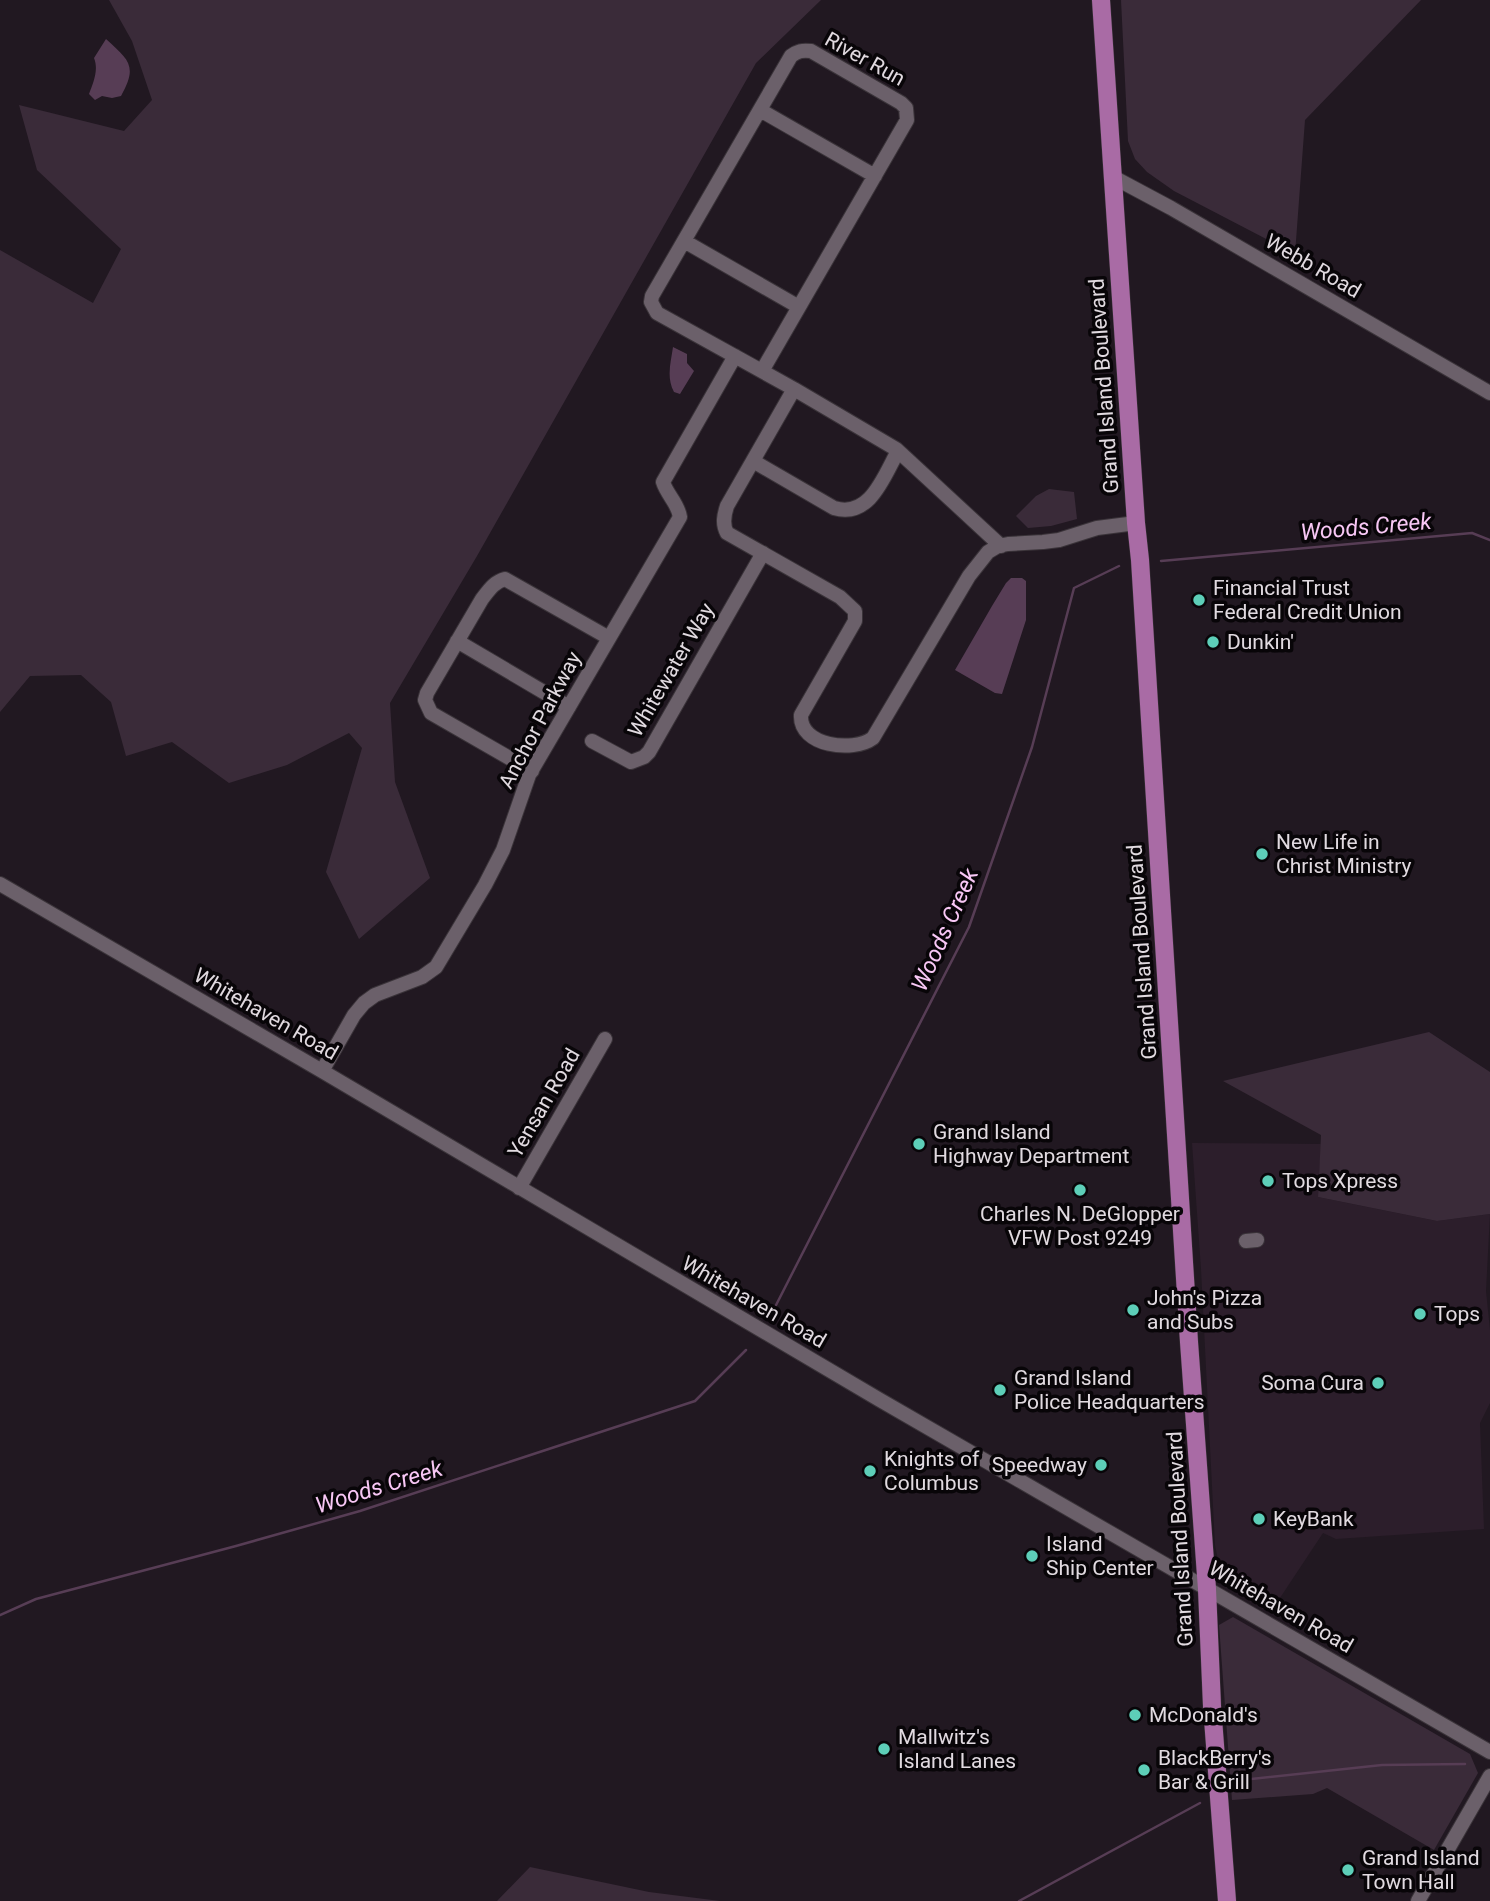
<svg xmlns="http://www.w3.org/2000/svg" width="1490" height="1901" viewBox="0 0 1490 1901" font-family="Roboto,sans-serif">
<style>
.built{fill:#2c1e2b}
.green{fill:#3a2b39}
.water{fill:#573d55}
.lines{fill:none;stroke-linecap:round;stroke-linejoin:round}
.stream{stroke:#573d55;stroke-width:2.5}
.minor-casing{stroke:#3a3339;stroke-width:16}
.major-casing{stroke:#3a3339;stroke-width:19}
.minor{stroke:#6b606a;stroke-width:14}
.major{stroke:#a96ba5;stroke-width:18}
.poi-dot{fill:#5dceb8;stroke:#080508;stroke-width:2.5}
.labels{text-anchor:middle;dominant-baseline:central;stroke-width:7;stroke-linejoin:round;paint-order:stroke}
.street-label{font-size:21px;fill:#e1dae0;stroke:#080508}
.poi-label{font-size:21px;fill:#e1dae0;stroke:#080508;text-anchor:start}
.water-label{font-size:23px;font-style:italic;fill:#f8c7f5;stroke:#080508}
</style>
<rect width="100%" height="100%" fill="#211821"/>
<path class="built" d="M1192,1143L1321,1144L1318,1197L1437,1221L1490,1214L1486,1291L1490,1330V1403L1480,1423L1484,1529L1336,1539L1323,1533L1270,1613L1223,1585L1215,1545L1201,1269Z"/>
<path class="green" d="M109,0H821L756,63L477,556L390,703L395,782L430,878L359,939L326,872L362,748L349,733L287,765L229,783L172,742L126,756L111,702L81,675L30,676L0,712V250L93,303L121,249L37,170L19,105L124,131L152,100L132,41Z
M1121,0H1421L1305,120L1295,254L1174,191L1147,172L1135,159L1128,141Z
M1049,489L1074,492L1077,519L1051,526L1028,528L1016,516L1036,496Z
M1429,1032L1490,1072V1214L1437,1221L1318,1197L1321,1135L1223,1081Z
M1233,1617L1470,1754L1478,1773L1434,1850L1327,1788L1313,1794L1232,1800L1219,1625Z
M530,1867L649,1892L720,1901H497Z"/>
<path class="water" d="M106,39C129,60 138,66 121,96L112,98L102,96L95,100L89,94C93,83 99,70 94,58Z
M673,347L687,354V363L694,371L680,394L674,392C666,377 671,362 673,347Z
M1011,578H1022L1026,581V620L1002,694L995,693L955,670L992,606L1006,583Z"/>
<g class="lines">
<path class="stream" d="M1161,561L1472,533L1490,540
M773,1311L969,927L1032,747L1074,588L1119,566
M0,1615L36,1599L236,1546L360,1511L695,1401L746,1350
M1242,1780L1382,1765L1465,1764
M1019,1901L1200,1803"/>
<g class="minor-casing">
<path id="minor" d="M760,110L875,176
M1113,177L1171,208L1490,393
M684,241L799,307
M762,371L907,120L906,108L901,103L811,51C802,50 798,51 791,56L652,296L651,302L657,313L794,389L896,449L1001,546
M794,389L727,506C724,515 722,524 727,533L840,597L855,611V621L801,715C799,746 853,753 873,738L969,576L988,552L998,546L1008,544L1043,542L1059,540L1097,528L1136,523
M753,461L834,508C870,519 884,476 898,451
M457,641L569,707
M592,741L631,762L644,757L649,752L763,553
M532,771L431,713L425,700L427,693L482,599C489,590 494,582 505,579L609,638
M0,884L322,1071L880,1400L1490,1752
M322,1071L354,1015L364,1003L375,995L422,977L436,967L485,885L503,850L529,775L680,517C678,503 667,495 663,482L735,356
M519,1188L605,1039
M1246,1241L1257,1240
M1418,1901L1490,1776"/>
</g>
<g class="major-casing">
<path id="major" d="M1101,0L1136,523L1140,560L1189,1342L1207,1589L1212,1706L1227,1901"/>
</g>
<use href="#minor" class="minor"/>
<use href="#major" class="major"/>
</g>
<g class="poi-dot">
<circle cx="1199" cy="600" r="7"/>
<circle cx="1213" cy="642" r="7"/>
<circle cx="1262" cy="854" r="7"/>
<circle cx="919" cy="1144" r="7"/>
<circle cx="1268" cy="1181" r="7"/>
<circle cx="1080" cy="1190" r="7"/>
<circle cx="1133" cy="1310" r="7"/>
<circle cx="1420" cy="1314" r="7"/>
<circle cx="1378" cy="1383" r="7"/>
<circle cx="1000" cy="1390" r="7"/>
<circle cx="1101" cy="1465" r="7"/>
<circle cx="870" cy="1471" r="7"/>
<circle cx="1259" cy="1519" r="7"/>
<circle cx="1032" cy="1556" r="7"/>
<circle cx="1135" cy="1715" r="7"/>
<circle cx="884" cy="1749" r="7"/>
<circle cx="1144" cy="1770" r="7"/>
<circle cx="1348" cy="1870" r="7"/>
</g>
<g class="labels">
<g class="street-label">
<text transform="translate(865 59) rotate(29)">River Run</text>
<text transform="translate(1313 266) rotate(30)">Webb Road</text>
<text transform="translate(1104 386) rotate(-94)">Grand Island Boulevard</text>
<text transform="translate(671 670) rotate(-60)">Whitewater Way</text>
<text transform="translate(540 720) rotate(-62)">Anchor Parkway</text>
<text transform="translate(1142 952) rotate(-94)">Grand Island Boulevard</text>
<text transform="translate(266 1014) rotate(30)">Whitehaven Road</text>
<text transform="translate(544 1103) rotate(-60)">Yensan Road</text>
<text transform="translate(754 1302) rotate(30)">Whitehaven Road</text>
<text transform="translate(1180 1539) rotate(-93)">Grand Island Boulevard</text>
<text transform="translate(1281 1607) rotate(30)">Whitehaven Road</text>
</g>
<g class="poi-label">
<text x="1213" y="588">Financial Trust<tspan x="1213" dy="24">Federal Credit Union</tspan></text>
<text x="1227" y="642">Dunkin'</text>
<text x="1276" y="842">New Life in<tspan x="1276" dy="24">Christ Ministry</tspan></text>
<text x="933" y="1132">Grand Island<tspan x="933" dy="24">Highway Department</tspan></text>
<text x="1282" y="1181">Tops Xpress</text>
<text x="1080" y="1214" text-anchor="middle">Charles N. DeGlopper<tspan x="1080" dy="24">VFW Post 9249</tspan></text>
<text x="1147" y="1298">John's Pizza<tspan x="1147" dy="24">and Subs</tspan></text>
<text x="1434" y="1314">Tops</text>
<text x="1014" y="1378">Grand Island<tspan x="1014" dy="24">Police Headquarters</tspan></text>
<text x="1364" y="1383" text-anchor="end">Soma Cura</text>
<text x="884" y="1459">Knights of<tspan x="884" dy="24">Columbus</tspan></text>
<text x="1087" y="1465" text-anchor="end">Speedway</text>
<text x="1273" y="1519">KeyBank</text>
<text x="1046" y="1544">Island<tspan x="1046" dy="24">Ship Center</tspan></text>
<text x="1149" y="1715">McDonald's</text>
<text x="898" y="1737">Mallwitz's<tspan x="898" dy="24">Island Lanes</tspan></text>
<text x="1158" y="1758">BlackBerry's<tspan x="1158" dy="24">Bar &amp; Grill</tspan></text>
<text x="1362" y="1858">Grand Island<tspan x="1362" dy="24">Town Hall</tspan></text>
</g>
<g class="water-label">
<text transform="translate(1366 527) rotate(-5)">Woods Creek</text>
<text transform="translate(945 930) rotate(-66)">Woods Creek</text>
<text transform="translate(379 1487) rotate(-17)">Woods Creek</text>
</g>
</g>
</svg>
